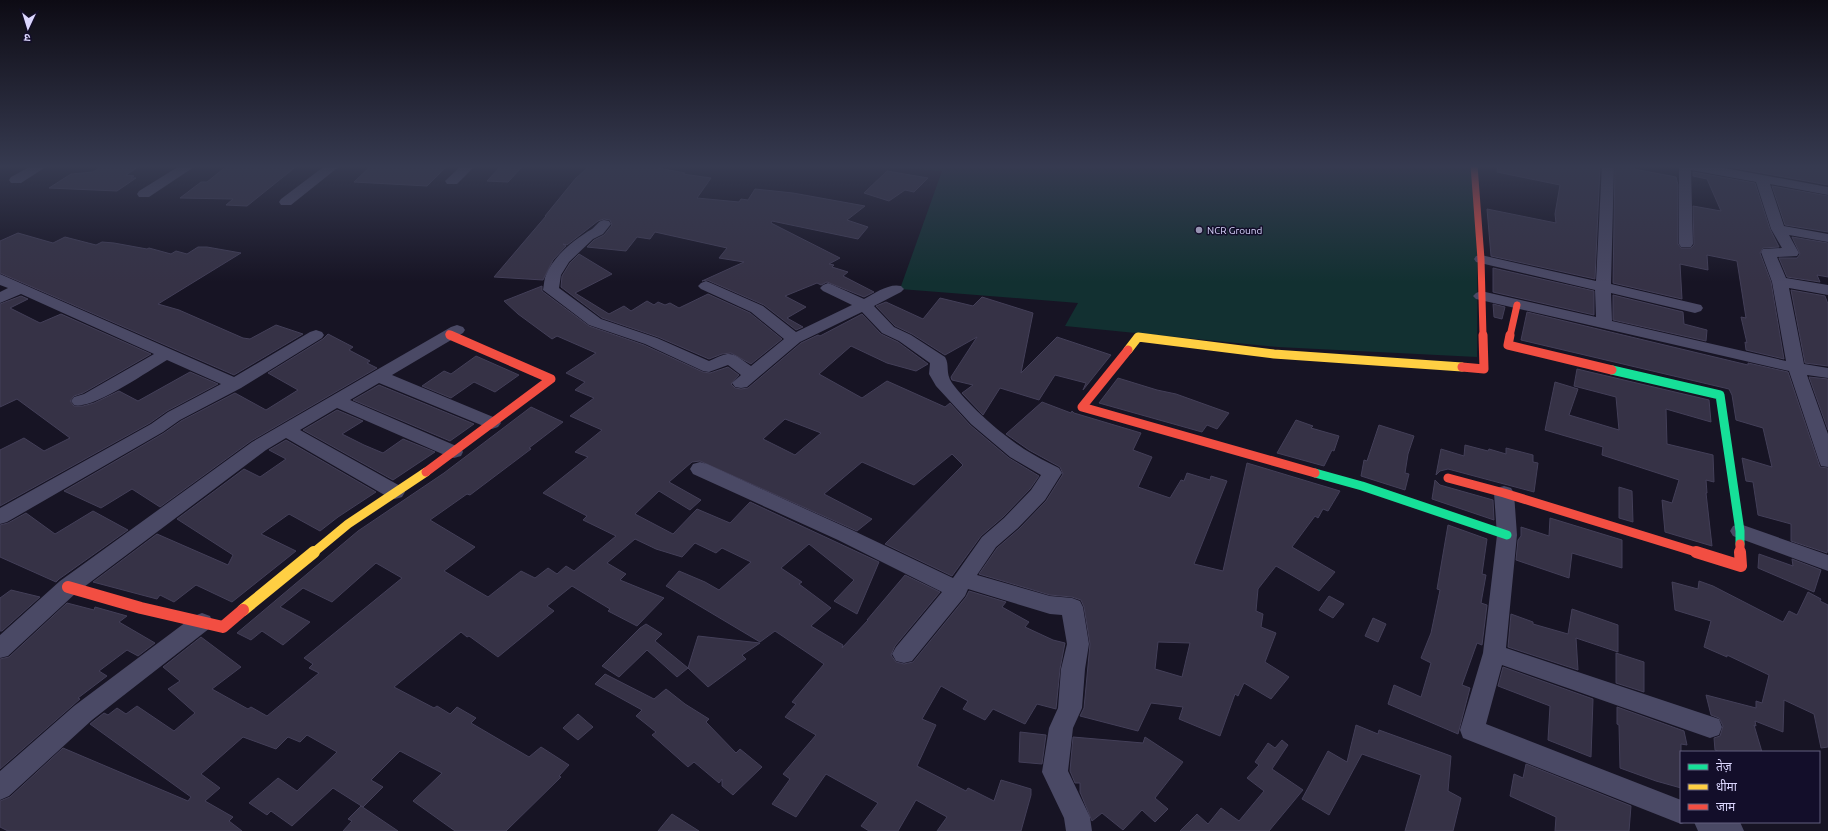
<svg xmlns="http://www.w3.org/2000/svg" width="1828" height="831" viewBox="0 0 1828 831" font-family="Ubuntu,'Noto Sans Devanagari',sans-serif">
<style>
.green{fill:#123031}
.building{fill:#363246;stroke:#433f58;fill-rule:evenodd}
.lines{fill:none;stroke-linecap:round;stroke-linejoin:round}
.street{fill:#4a4965;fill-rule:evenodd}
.fast{stroke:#16e098;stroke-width:9}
.slow-far1{stroke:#ffcf43;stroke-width:9}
.slow{stroke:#ffcf43;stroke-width:12}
.jam-far2{stroke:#f24e42;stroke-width:7}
.jam-far1{stroke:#f24e42;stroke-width:9}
.jam{stroke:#f24e42;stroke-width:12}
.poi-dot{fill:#9793b2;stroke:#130e2a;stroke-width:1.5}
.labels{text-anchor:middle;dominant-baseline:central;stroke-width:3;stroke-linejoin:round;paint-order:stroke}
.far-poi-label{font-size:10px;fill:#dcd7ff;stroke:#130e2a;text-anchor:start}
</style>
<rect width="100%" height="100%" fill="#171424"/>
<path class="green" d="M849,165H1478L1477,357L1278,347L1065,326L1078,303L900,289L942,171Z"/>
<path class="building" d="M103,165H141L126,175L134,176L131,178H136L117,191L49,188L71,174L93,172Z
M228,165H298L247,206L226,205L233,199L180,198L201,182H207Z
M372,165H448L427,186L354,182Z
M591,165H642L685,173L683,174L711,178L697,198L739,202L741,199L748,200L755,189L793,193L865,206L847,220L868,227L858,239L772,221L771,223L840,258L829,264L834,265L832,267L848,272L843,276L874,292L864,297L827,282L821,285L817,283L785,296L806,307L787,318L803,327L796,330L764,305L707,280L702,281L744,262L719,258L727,248L655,232L650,239L637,237L626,251L587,247L594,240L604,235L612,225L610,220L604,219L598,221L567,245L563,244L566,246L553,260L543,280L494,277L546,216H545L576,178Z
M1498,165H1600L1595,279L1491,256L1487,209L1556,223L1555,214L1560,185L1497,172Z
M1615,165H1634V169L1676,177L1678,185V244L1681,248H1691L1694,245L1693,206L1721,211L1707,179L1693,176V172L1755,183L1770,229L1779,247L1763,248L1760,253L1771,282L1784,359L1746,350L1745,342L1747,343L1741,317L1746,318L1737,261L1707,255L1708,270L1680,264L1682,299L1613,283Z
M1718,165H1801L1828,169V185Z
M501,166L522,167L508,182L487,181Z
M887,171L928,178L914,192L905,190L889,201L864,193Z
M1772,186L1828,196V232L1785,225Z
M18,233L53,243L65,237L96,245L102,242L114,243L147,249L149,248L171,254L176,251L187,254L198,247H207L241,253L158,304L179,310L243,338L250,339L276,325L303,334L234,375L0,273V241Z
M1792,237L1828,243V277L1817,275L1820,282L1787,277L1779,258H1797L1800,254Z
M579,254L612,274L575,293L609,314L624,306L631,311L647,301L654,305L658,302L665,305L670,303L679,308L708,294L750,313L782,339L751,364L731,353L722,354L709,359L658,337L602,318L561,287L562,276L570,263Z
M1493,268L1594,291V315L1493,292Z
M542,286V291L589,326L644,345L703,372L710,373L728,367L739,375L731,384L735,388L741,389L748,388L801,343L818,335L820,336L862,314L881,334L898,342L928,364L916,371L887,363L851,346L819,374L862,398L887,381L945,407L950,403L970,425L1009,458L1039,476L1030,489L1003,517L981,536L952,576L885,544L963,465L952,454L914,485L862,462L824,494L872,519L857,531L700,461L692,462L669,482L701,500L690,510L659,491L635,514L673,534L697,509L730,523L750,502L879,562L857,614L834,601L854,580L809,544L781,568L802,582L799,584L831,608L811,626L843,645L842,648L868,620H867L905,575L940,592L895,646L891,655L896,662L904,664L913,662L966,597L969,591L1006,602L1002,607L1029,622L1025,627L1053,640L1065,643L1060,669L1056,709L1037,704L1025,724L993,709L985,720L963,709L968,701L941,686L922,719L936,725L917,766L966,791L968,788L994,801L1001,780L1031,789V795L1021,831H937L947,817L916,800L898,831H869L861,826L878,803L826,774L796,817L772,804L790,779L783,774L816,735L785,717L796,704L792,702L824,664L775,631L760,642L666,586L679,571L705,582L719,590L751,562L722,548L716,553L695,543L682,557L656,549L635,539L607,563L626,574L620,580L664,598L637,626L608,611L610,609L572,586L547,606L554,611L498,657L469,636L467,637L461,632L394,687L434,708L437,706L450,714L457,707L476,718L471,723L529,757L541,747L569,765L559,776L561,777L506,831H455L413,801L442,773L400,751L371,780L383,787L363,807L333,788L292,826L271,811L267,815L249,803L278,778L297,791L337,752L307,735L300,742L288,737L276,749L243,737L201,774L220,788L205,801L233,817L229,821L242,831H8L0,827V801L10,797L63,748L188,801L191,797L90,724L104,713L108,715L117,708L126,714L137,706L174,731L195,713L168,689L180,681L163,667L201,637L241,667L212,689L248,709L251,707L267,716L319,673L309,668L313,664L304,658L402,578L376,563L332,602L303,588L280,607L310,622L283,645L262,631L251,640L237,633L358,531L444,473L531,407L563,422L529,448L531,449L470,495L467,494L430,520L475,547L444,571L488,597L521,571L535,578L548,568L557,574L566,566L574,571L616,536L583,520L587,516L543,493L588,457L575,452L602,430L570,416L594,398L575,390L585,382L566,373L596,353L557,336L552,339L518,314L504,301ZM785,419L821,433L795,455L763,439Z
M1791,290L1825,296L1828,304V366L1805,363Z
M1613,295L1683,312L1684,324L1707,330L1706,341L1613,320Z
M21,296L28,299L10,308L40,323L61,314L151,354L83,393L74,396L70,401L74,406H83L94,403L119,391L138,401L190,372L218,384L167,411L150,423L0,506V450L24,438L44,451L70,438L17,399L0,407V304Z
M982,297L1033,313L1021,373L1057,337L1111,355L1083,390L1086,383L1055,375L1039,400L1000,388L983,415L962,393L973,385L952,380L951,377L977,337L945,355L912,334L895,326L876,306L886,302L923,319L940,298L973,306Z
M1493,304L1505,307L1502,319L1494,317Z
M1527,312L1748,365V363L1788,372L1820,467L1828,468V548L1827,553L1791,541V524L1758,515L1753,482L1746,481L1742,458L1772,467L1763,428L1736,420L1732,395L1729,389L1521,340Z
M328,334L353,347L349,350L370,361L367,363L377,368L251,441L160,507L132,489L101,508L64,491L164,433L181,421L235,393L266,410L298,390L268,373L323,339Z
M476,356L519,375L495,392L474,382L451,398L422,386L444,371L451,374Z
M1577,369L1709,400L1711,422L1666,409L1667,444L1713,455L1714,482L1706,480L1707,493H1706L1712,546L1665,532L1662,500L1672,503L1679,480L1602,455L1603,447L1545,430L1555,382L1578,389L1569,415L1619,430L1616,397L1574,386Z
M1809,377L1828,379V430Z
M1118,378L1157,390L1176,394L1229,413L1217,429L1207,425L1202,432L1099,403Z
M379,385L474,424L450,441L353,400Z
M1042,402L1071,413L1072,411L1074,413L1141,433L1133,450L1152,457L1138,487L1170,498L1181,480L1184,481L1187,473L1210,480L1211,476L1227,481L1194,564L1223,571L1247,463L1340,491L1328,511L1323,509L1318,518L1315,516L1292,547L1335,572L1319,591L1276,566L1258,589L1256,611L1263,614L1261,627L1276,633L1265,662L1289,677L1271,699L1244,683L1238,696L1235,694L1220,736L1179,719L1183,707L1151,703L1138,731L1080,716L1084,708L1090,644L1084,607L1081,600L1072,597L1050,595L979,574L997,548L1019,529L1046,501L1063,474L1060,467L1029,450L1006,434ZM1158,642L1190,643L1182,677L1155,669Z
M337,410L363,421L342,434L364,445L383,453L403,439L435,452L393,480L303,430Z
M1296,420L1313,426L1311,428L1339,436L1334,451L1332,450L1324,466L1277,453Z
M1379,425L1414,436L1408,454L1405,473L1409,474L1405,490L1361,476L1364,460L1367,461Z
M286,440L376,492L338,517L320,531L289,514L261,534L296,551L232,602L196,585L174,602L160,595L157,599L93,582L157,534L228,565L233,555L177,519L244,469L260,477L286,459L269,450Z
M1465,445L1488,451L1489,449L1506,454V448L1533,455V462L1538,463L1534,492L1448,469L1440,471L1436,475L1441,449L1464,456Z
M1435,480L1440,485L1493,500L1494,520L1432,499Z
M1619,487L1632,491L1633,522L1619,518Z
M93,511L128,530L59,579L56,582L0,557V525L8,523L26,513L55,534Z
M1550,518L1622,540V568L1572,553L1569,578L1516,560L1518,540L1521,536V527L1549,536Z
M1448,525L1487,539L1482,574L1486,575L1481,603L1487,605L1482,645L1477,643L1462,685L1470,688L1458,734L1388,704L1394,685L1421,697L1431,663L1421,658L1431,633L1440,590L1437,589Z
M1759,554L1793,566L1792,559L1821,570L1814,592L1758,568Z
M1699,581L1713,586L1783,622L1789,611L1797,615L1808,592L1821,599L1820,601L1828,605V747L1821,748L1814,714L1784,700L1783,732L1755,721L1756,726L1754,725L1762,752H1720L1715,750L1714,738L1720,736L1723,726L1719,718L1711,715L1706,695L1756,708V701L1762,703L1769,675L1727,655V657L1704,647L1711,621L1675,610L1672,582L1698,589Z
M11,590L40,597L2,631H0V598Z
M1329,596L1344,604L1333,618L1319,610Z
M67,603L94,610L95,607L127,616L119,622L155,643L138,656L127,650L99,671L107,676L78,698L80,699L0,769V659L9,657Z
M1572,609L1618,625V652L1576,638L1578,670L1508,647L1511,614L1533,622V624L1568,634Z
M1373,618L1386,624L1378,642L1365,636Z
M646,624L662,634L655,641L688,668L698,636L760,643L742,655L746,659L708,687L688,668L677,677L647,650L619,677L602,666L640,628Z
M1616,653L1644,662V692L1616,683Z
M1503,667L1593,699L1591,757L1548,740L1550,706L1498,686Z
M605,674L654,699L666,689L685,704L709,719L706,722L736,753L740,749L762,767L733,795L722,786V779L719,783L694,762L688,767L652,735L656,732L636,716L642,710L595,684Z
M1617,707L1684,731L1687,745L1681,744V788L1656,781L1620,768L1619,725L1617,724Z
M578,714L593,727L578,740L563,728Z
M1356,725L1378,734L1379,730L1451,756L1448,791L1461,798L1453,831H1405L1421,775L1362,754L1329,815L1302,799L1328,751L1347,762Z
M1020,732L1046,735L1042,764L1019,762Z
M1073,737L1143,743L1145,737L1183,762L1155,798L1168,809L1155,822L1142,810L1123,830L1102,813L1092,821L1080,792V783H1075L1070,771Z
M1282,740L1288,745L1272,769L1303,790L1269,831H1180L1197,814L1208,824L1221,808L1239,821L1264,791L1247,778L1259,765L1255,762L1268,743L1275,748Z
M1526,764L1631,806L1629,831H1555L1556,817L1510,796L1514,774L1523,778Z
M361,806L398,831H343L352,821L348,819Z
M672,814L699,831H658Z"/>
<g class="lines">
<path class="street" d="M33,165H49L21,183H11L9,180L11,177Z
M181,165H197L149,197H139L137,194L139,191Z
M326,165H341L291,205H281L279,202L281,199Z
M462,165H476L457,184H447L445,181Z
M1602,165H1614L1611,284L1701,305L1703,308L1701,311L1695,313L1611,293L1612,321L1786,361L1772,282L1761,252L1763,249L1782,248L1771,229L1756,182L1691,170L1693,244L1691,247H1681L1679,244V165H1708L1828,187V195L1770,184L1784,226L1828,234V242L1789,235L1799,253L1797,256L1777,257L1786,278L1828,285V295L1789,288L1804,364L1828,368V378L1807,375L1828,434V467L1821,466L1819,461L1789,371L1476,299L1473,296L1476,293L1481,291L1596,317L1595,290L1476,262L1474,259L1476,256L1481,255L1596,281Z
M604,220L609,221L611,224L603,234L593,239L569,262L561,275L559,288L601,319L657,338L709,361C732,350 731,352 751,366L784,339L751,312L701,289L698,286L701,283L706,281L711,283L763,306L796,332L852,305L823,291L820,288L823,285L828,283L833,285L864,299C875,293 889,283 901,286L904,289L901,292L874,306L894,327L911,335L945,357C950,365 945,373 952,383C968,405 1001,434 1024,449C1035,456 1047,462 1059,468L1062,473L1045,500L1018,528L996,547L977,575L1050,596L1072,598L1080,601L1083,607L1089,644L1085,669L1082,708L1073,728L1068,771L1090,817L1092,831H1066L1064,818L1042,772L1049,728L1058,708L1061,669L1067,644L1062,615L1050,614L968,589L965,596L912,661L904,663L896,661L892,654L896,647L942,592L838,540L693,474L690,469L693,464L700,462L707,464L852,530L953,578L982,537L1004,518L1031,490L1041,475L1010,457L971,424L936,386L929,374L930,363L899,341L882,333L862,312L800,342L747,387L741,388L735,387L732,383L741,375L728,365L709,372L703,371L645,344L589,325L543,290C544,285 544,279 546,275C554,255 575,239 592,229C597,225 598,221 604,220Z
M0,274L234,377L310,332L316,330L322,332L324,335L322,338L241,388L180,420L163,432L7,522L0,524V508L151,424L168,412L221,384L167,360C148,371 93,410 74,405L71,401L74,397L84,394L154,354L21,294L0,303V292L8,288L0,285Z
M457,325L463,327L465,330L463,333L392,375L498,419L501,423L498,427L492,429L486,427L379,383L350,400L461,448L463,452L461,456L454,458L447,456L337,408L300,430L402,487L405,492L402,497L395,499L388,497L286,438L266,450L76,593L8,656L0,658V635L60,581L252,442L451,327Z
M1504,486L1511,488L1514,493L1517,535L1506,648L1719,719L1722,727L1719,735L1710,738L1502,665L1486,724L1681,800V822H1687L1681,824L1463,738L1460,730L1483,653L1497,535L1494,493L1497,488Z
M1740,524L1828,555V571L1733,536L1730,531L1733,526Z
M202,613L210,616L213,622L210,628L92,720L9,796L0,800V771L74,706L194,616Z
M1694,822H1740L1744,831H1698Z"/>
<path class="fast" d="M1612,370L1720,395L1740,531V544
M1315,473L1362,486L1507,535"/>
<path class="slow-far1" d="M1128,350L1138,337L1274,354L1462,367
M313,553L348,524L426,472"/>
<path class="slow" d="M243,610L314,552"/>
<path class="jam-far2" d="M1474,165L1481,259L1483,336
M449,334L453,336
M1510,336L1517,305"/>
<path class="jam-far1" d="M1510,335L1508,345L1612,370
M1128,350L1082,407L1315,473
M1462,367L1484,369L1483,335
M426,472L551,379L450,335
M1448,478L1504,493L1699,553
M1740,544V553"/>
<path class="jam" d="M1696,552L1741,566L1740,552
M68,587L141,608L223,627L243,610"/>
</g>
<linearGradient id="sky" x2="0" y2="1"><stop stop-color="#0d0b14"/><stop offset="0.59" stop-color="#363a50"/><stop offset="1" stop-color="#363a50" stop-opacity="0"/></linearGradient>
<rect width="1828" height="282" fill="url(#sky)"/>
<circle class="poi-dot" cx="1199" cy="230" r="4"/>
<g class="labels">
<g class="far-poi-label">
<text x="1207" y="230">NCR Ground</text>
</g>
</g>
<rect x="1680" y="751" width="140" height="72" fill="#130e2a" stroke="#635e7f"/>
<rect x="1688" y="764" width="20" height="6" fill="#16e098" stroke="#635e7f"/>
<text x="1716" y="771" font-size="12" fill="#dcd7ff">तेज़</text>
<rect x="1688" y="784" width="20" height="6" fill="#ffcf43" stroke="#635e7f"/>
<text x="1716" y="791" font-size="12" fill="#dcd7ff">धीमा</text>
<rect x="1688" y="804" width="20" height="6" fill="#f24e42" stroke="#635e7f"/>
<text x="1716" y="811" font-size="12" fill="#dcd7ff">जाम</text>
<g transform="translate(28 28) rotate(184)" stroke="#130e2a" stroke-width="3" paint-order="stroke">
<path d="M0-3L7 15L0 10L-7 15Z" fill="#dcd7ff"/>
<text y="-6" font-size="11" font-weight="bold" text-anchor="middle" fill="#dcd7ff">उ</text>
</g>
</svg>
